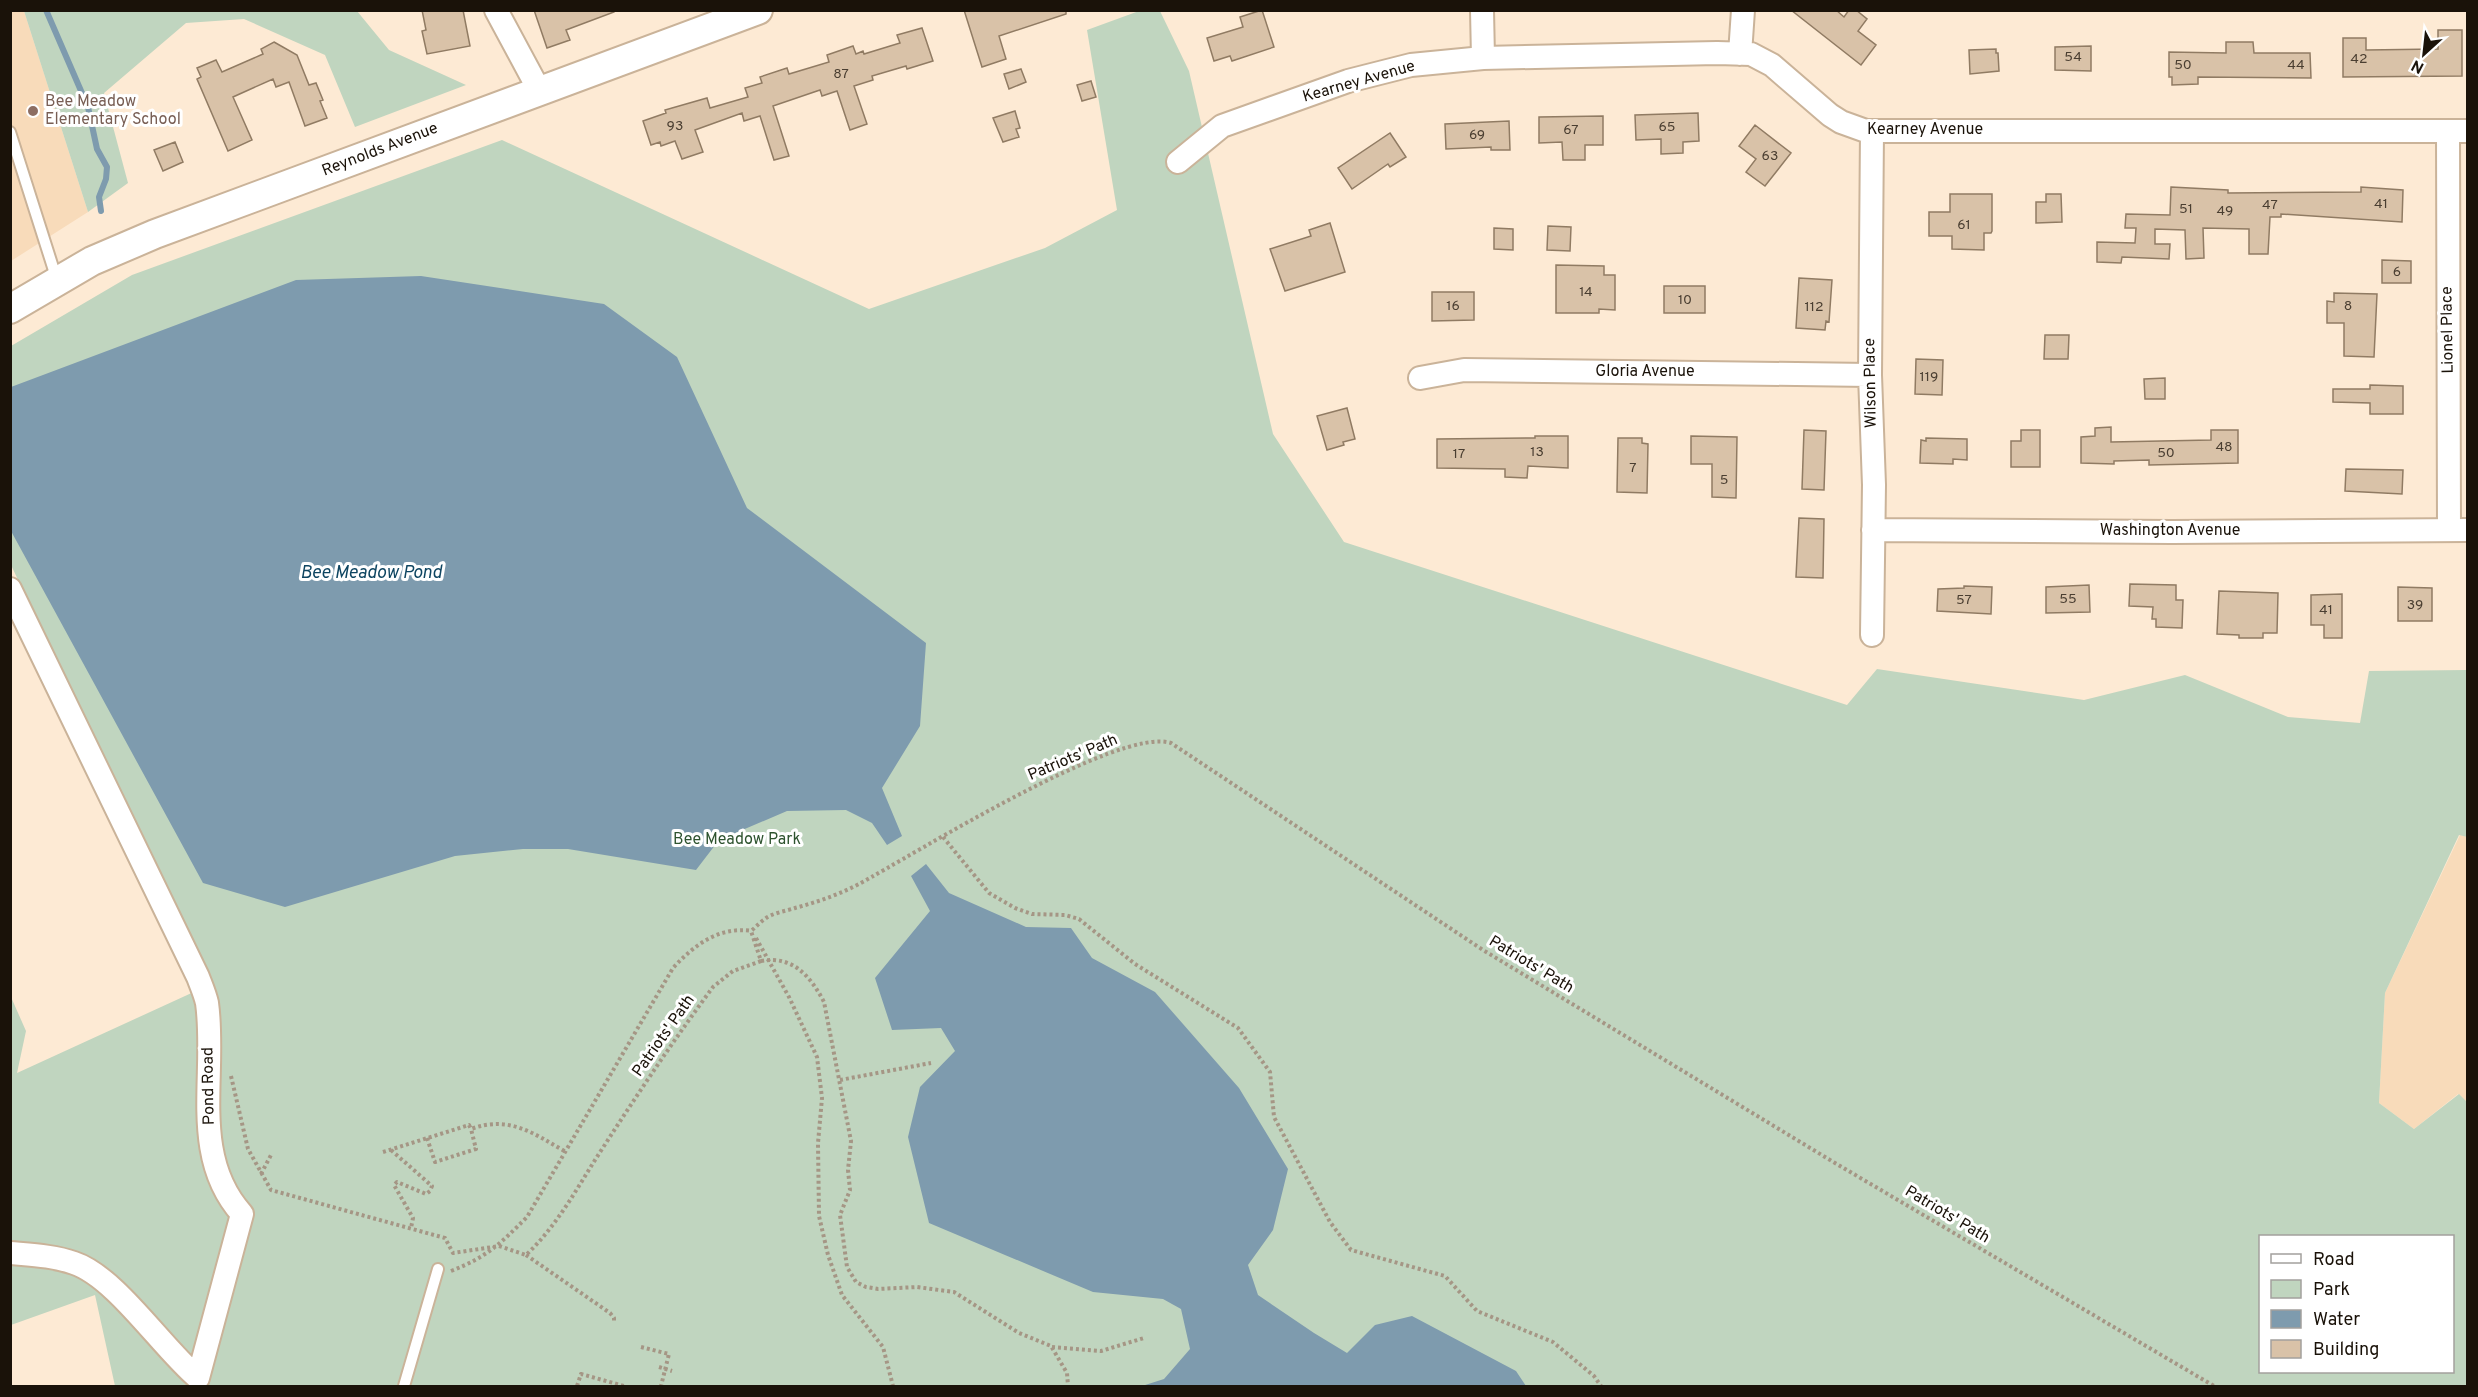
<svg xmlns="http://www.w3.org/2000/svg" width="2478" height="1397" viewBox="0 0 2478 1397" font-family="Overpass,sans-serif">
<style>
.built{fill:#f8dbba}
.green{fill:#c0d5bf;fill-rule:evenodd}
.water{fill:#7e9bae}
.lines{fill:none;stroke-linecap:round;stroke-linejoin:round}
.stream{stroke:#7e9bae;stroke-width:6}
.building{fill:#d9c2a8;stroke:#907b63;stroke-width:1.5}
.service-casing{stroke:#cab399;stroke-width:14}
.minor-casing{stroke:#cab399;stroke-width:26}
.tertiary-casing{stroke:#cab399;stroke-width:32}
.path{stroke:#a59685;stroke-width:4;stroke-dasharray:3 3;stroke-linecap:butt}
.service{stroke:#fff;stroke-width:10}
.minor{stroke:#fff;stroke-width:22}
.tertiary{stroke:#fff;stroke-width:28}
.education-dot{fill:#8d6e63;stroke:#fff;stroke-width:2}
.labels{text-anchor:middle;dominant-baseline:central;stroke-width:6;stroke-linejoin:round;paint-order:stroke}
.number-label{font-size:14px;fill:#4a3e31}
.street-label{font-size:16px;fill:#1a1209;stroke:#fff}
.education-label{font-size:16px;fill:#785e54;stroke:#fff;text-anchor:start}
.park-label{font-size:16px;fill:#2e532f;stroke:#fff}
.water-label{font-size:18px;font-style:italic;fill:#0e4561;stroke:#fff}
</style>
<rect width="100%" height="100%" fill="#fdead4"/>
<path class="built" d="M10,11H24L88,212L11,261Z
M2460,835L2467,837V1102L2458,1094L2414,1129L2379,1103L2385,993Z"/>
<path class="green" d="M24,11H357L389,50L466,85L355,127L325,55L244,19L186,23L104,93L128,183L88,212Z
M1139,11H1160L1189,71L1273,434L1344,542L1847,705L1877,669L2084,700L2185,675L2288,717L2360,723L2369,671L2467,670V837L2459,835L2385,993L2379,1103L2414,1129L2459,1094L2467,1102V1386H115L95,1295L11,1325V997L26,1031L17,1073L209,985L11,565V346L132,275L502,140L869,309L1045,248L1117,210L1087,30ZM2260,1236H2452V1372H2260Z"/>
<path class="water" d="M421,276L604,304L677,357L747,508L926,643L920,726L882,788L902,836L887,845L872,823L846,810L787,811L719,840L696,870L568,849H523L455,856L285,907L203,883L11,531V387L296,280Z
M926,864L949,893L1026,927L1071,928L1092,958L1155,992L1239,1088L1288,1169L1273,1230L1248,1265L1258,1295L1314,1333L1347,1353L1375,1325L1412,1316L1516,1371L1526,1386H1142L1164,1379L1190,1349L1181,1309L1163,1299L1093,1292L929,1223L908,1137L920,1087L955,1051L941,1028L892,1030L875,978L930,911L911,876Z"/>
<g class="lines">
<path class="stream" d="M46,10L88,107L97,149L107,167L106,179L99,197L101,211"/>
</g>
<path class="building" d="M422,10H463L470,46L427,54L422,31L426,30Z
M534,10H614V12L566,30L570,40L547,48Z
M964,10H1066V14L999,36L1006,59L982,67Z
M1262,10L1274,47L1232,61L1230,56L1214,61L1207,38L1243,27L1240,17Z
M1791,10H1836L1844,17L1849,10H1856L1867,19L1858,31L1876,45L1861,65Z
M922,28L933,61L907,69L906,66L872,76L873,80L854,86L867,124L850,130L837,91L822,96L820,90L773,106L789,156L774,160L760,116L744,121L742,113L695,130L703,152L682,159L675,141L661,146L660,142L651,145L643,121L666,113L665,110L707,98L710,108L748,97L745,88L762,83L760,77L787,68L789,74L829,62L827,55L853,46L856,54L863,51L864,54L900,43L897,35Z
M2438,30H2462V76L2343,77V38H2366V50L2438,49Z
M274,42L297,55L309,85L316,83L323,100L320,101L327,118L305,126L289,82L276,87L273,79L233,97L252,140L228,151L197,79L201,77L197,68L216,60L222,72L263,54L261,49Z
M2226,42H2253L2254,53H2310L2311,78L2198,77V84L2172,85V77H2169V52L2226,53Z
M2091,46V71L2055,70V47Z
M1996,49V53H1998L1999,71L1970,74L1969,50Z
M1021,69L1026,82L1009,89L1004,74Z
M1091,81L1096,97L1082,101L1077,85Z
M1015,111L1020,128L1016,129L1019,137L1003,142L993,118Z
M1698,113L1699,141L1683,142V153L1661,154V139L1636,140L1635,115Z
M1603,116V145H1585V160H1563L1562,142L1539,143V117Z
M1509,121L1510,150H1491V147L1446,149L1445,124Z
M1755,125L1791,153L1765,186L1746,172L1756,159L1739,146Z
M1390,133L1406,157L1390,167L1388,164L1352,189L1338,168Z
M175,142L183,162L163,171L154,150Z
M2171,187L2228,190V193L2361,192V187L2403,190L2402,222L2281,214V217H2270L2268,254H2249V229L2203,228L2204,258L2186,259L2185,230L2155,229V244H2170L2169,259L2122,257L2121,263L2097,262V242L2135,243L2136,228H2125L2126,214L2170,215Z
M1950,194H1992V231L1991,233H1984V250L1952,249V236H1929V212H1950Z
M2046,194H2061L2062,222L2036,223V202H2046Z
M1330,223L1345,272L1285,291L1270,249L1311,236L1309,230Z
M1548,226L1571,227L1570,251L1547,250Z
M1494,228L1513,229V250L1494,249Z
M2382,260L2411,261V283H2382Z
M1556,265L1604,266V275H1615V310L1599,309V313H1556Z
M1799,278L1832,280L1829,322L1826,321L1825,330L1796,328Z
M1664,286H1705V313H1664Z
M1432,292H1474V320L1432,321Z
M2334,293L2377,294L2374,357L2344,356V323H2327V301L2334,302Z
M2045,335H2069L2068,359H2044Z
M1916,359L1943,360L1942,395L1915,394Z
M2165,378V399H2145L2144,379Z
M2370,385L2403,386V414H2370V403L2333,402V389H2370Z
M1347,408L1355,439L1343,442L1344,445L1327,450L1317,416Z
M2111,427V442L2211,440V430H2238V463L2149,465V460L2114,461V464L2081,463V437L2095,436V428Z
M1804,430L1826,431L1824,490L1802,489Z
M2021,430H2040V467H2011V441H2021Z
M1535,436H1568V468L1528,466L1527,478L1505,477V469L1437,468V439L1535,438Z
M1691,436L1737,437L1736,498L1712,497V464H1691Z
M1618,438H1642V443L1648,444L1647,493L1617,492Z
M1926,438L1967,439V460L1953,459V464L1920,463L1921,440L1926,441Z
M2346,469L2403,470L2402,494L2345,491Z
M1799,518L1824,519L1823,578L1796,577Z
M2130,584L2176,585V600H2183L2182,628L2156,627V619H2152L2153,607L2129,606Z
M2089,585L2090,612L2046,613V587Z
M1964,586L1992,587L1991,614L1937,611L1938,589L1964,588Z
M2398,587L2432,588V621H2398Z
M2219,591L2278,593L2277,633H2263V638H2239V635L2217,634Z
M2342,594V638H2324V625H2311V595Z"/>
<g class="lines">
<g class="service-casing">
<path id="service" d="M10,132L57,280
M404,1386L438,1269"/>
</g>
<g class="minor-casing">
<path id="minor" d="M496,10L539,90
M1482,10L1483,58
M1740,54L1743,10
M1872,131L1870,375L1874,485L1872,635
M2448,131L2449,530
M1178,162L1222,126L1348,81L1411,65L1483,58L1717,53L1751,54L1772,65L1830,115L1841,122L1866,131H2468
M1420,378L1464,370L1870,375
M1873,530L2172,532L2468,530
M10,589L198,977C201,985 205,994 207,1003C217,1074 189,1155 242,1214L198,1378C162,1348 116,1277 74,1263C54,1256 32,1255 10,1253"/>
</g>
<g class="tertiary-casing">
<path id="tertiary" d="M10,309L92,261L155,234L758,10"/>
</g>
<path class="path" d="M943,837L989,893L1015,908L1032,914L1065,915L1079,919L1135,964L1238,1028L1270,1072L1274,1117L1330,1222L1351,1250L1445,1276L1477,1311L1553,1342L1594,1376L1601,1386
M756,938L789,997L817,1057L822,1098L818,1143L819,1216L828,1255L842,1295L883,1347L893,1386
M761,961C793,955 811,977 824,1002L851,1141L848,1170L850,1190L840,1215L847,1267L856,1282L866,1287L878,1289L917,1287L954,1292L1019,1333L1051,1346L1067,1373L1068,1386
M231,1076L248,1149L271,1190L445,1238L453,1253L499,1246L526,1255C560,1223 580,1182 606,1143C640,1090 676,1037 713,987L733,971L761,961L751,931C756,927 760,922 765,919C772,913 786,911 795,908C817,902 838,895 859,884C913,855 1119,726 1171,743L1483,950L1835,1163L2214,1386
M840,1080L931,1063
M427,1138L435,1162L476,1149L471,1129
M391,1150L432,1186L430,1191L426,1194L397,1182L394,1185L413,1218L411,1228
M383,1152L469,1125L471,1129C509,1115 533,1133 566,1152
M261,1174L271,1155
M526,1255L610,1313L614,1318V1322
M451,1271C487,1257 500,1244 527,1217L673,968C694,945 719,926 752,931
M641,1347L669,1354L661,1386
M1052,1347L1101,1351L1144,1338
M659,1367L672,1371
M577,1386L581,1374L624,1386"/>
<use href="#service" class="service"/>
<use href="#minor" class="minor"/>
<use href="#tertiary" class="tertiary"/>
</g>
<circle class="education-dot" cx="33" cy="111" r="6"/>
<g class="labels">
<g class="number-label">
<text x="2073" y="57">54</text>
<text x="2359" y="59">42</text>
<text x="2183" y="65">50</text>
<text x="2296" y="65">44</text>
<text x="841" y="74">87</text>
<text x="675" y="126">93</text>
<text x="1667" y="127">65</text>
<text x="1571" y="130">67</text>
<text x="1477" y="135">69</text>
<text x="1770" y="156">63</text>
<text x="2381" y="204">41</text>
<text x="2270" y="205">47</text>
<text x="2186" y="209">51</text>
<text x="2225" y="211">49</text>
<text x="1964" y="225">61</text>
<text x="2397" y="272">6</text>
<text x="1586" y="292">14</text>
<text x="1685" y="300">10</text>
<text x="1453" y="306">16</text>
<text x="2348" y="306">8</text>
<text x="1814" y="307">112</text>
<text x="1929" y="377">119</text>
<text x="2224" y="447">48</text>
<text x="1537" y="452">13</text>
<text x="2166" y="453">50</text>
<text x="1459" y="454">17</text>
<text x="1633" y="468">7</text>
<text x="1724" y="480">5</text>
<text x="2068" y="599">55</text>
<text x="1964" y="600">57</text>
<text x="2415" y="605">39</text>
<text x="2326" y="610">41</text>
</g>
<g class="street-label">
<text transform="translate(1359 82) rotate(-16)">Kearney Avenue</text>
<text x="1925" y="130">Kearney Avenue</text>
<text transform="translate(380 150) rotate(-21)">Reynolds Avenue</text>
<text transform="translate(2448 330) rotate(-91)">Lionel Place</text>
<text x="1645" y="372">Gloria Avenue</text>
<text transform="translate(1871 383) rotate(-91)">Wilson Place</text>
<text x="2170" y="531">Washington Avenue</text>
<text transform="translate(1073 758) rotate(-23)">Patriots' Path</text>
<text transform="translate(1531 965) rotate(31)">Patriots' Path</text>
<text transform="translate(664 1036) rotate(-55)">Patriots' Path</text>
<text transform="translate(209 1086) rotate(-91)">Pond Road</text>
<text transform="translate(1947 1215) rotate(31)">Patriots' Path</text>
</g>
<g class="education-label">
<text x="45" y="102">Bee Meadow<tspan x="45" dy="18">Elementary School</tspan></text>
</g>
<g class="park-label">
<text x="737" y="840">Bee Meadow Park</text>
</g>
<g class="water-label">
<text x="371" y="573">Bee Meadow Pond</text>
</g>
</g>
<rect width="2478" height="1397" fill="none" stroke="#1a1209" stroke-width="24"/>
<rect x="2259" y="1235" width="195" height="138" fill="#ffffff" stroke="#a3a09d" stroke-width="1.5"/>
<rect x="2271" y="1254" width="30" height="9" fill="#ffffff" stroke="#a3a09d" stroke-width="1.5"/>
<text x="2313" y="1265" font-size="18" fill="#1a1209">Road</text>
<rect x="2271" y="1280" width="30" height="18" fill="#c0d5bf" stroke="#a3a09d" stroke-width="1.5"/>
<text x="2313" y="1295" font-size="18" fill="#1a1209">Park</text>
<rect x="2271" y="1310" width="30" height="18" fill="#7e9bae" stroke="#a3a09d" stroke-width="1.5"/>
<text x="2313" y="1325" font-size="18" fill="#1a1209">Water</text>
<rect x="2271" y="1340" width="30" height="18" fill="#d9c2a8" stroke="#a3a09d" stroke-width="1.5"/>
<text x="2313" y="1355" font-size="18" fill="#1a1209">Building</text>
<g transform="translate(2424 54) rotate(207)" stroke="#ffffff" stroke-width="4.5" paint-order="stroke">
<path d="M0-4.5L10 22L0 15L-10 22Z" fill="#1a1209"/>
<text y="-9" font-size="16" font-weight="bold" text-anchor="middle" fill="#1a1209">N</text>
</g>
</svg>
